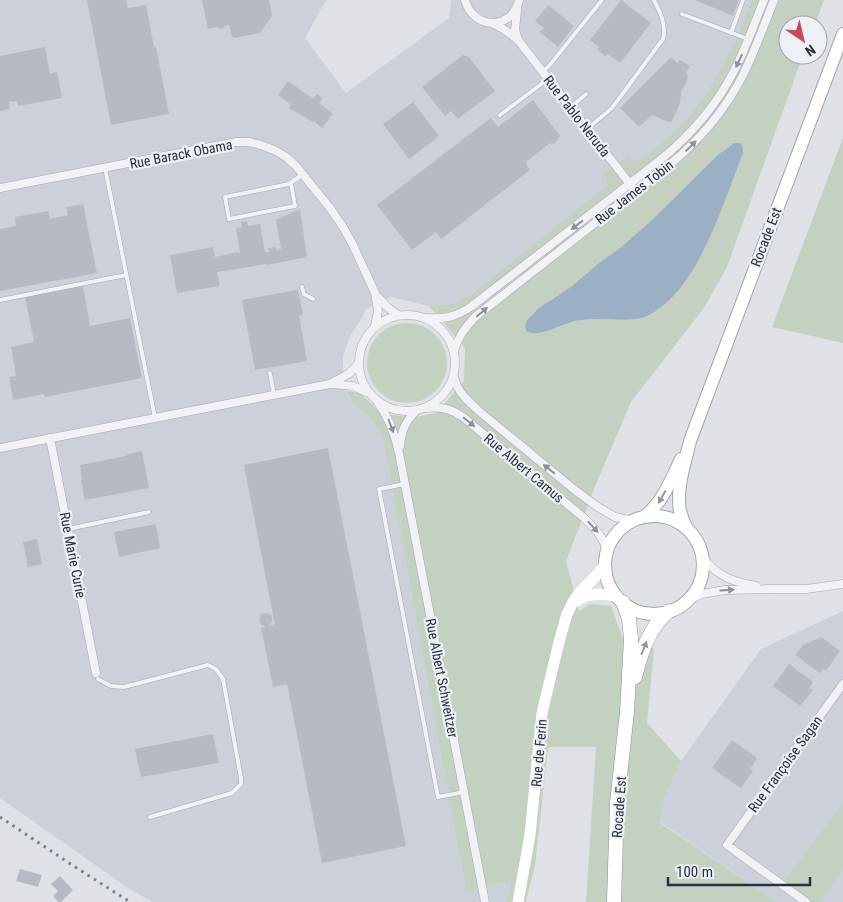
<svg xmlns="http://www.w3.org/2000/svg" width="843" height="902" viewBox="0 0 843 902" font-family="'Roboto Condensed',sans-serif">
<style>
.built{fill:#ccd1d9}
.green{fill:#c4d0c0}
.water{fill:#9bb0c5}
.building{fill:#b6bbc3}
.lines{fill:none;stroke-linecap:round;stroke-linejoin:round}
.lane-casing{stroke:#a4a9b1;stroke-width:5}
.street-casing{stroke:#a4a9b1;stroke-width:9}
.primary-casing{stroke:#9ea6b2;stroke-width:14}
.highway-casing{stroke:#868f9c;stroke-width:15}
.lane{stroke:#f0f2f5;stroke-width:4}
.street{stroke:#f0f2f5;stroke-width:8}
.secondary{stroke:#fff;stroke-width:11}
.primary{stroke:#fff;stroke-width:12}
.highway{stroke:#fff;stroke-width:14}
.rail{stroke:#78828f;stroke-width:3;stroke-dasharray:2.5 5;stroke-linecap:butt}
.oneway{fill:#8c9199}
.oneway2{fill:#94989e}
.labels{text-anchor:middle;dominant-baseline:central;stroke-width:4.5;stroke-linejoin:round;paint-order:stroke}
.street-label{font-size:14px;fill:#28303d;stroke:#edf0f5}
</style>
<rect width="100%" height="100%" fill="#dee2e7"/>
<path class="built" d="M0,0H326L305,38L346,93L449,18L451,0H752L732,47L708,92L687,119L647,156L635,160L628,156L605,172L607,185L473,293L453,304L429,306L390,297L366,309L362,318L350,336L343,356V370L346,392L356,407L368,416L376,426L383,442L390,476L466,891L511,881L506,902H152L128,888L0,798Z
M843,611V902H777L660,822L662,803L681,761L761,649Z"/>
<path class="green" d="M752,0H824L815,25H788V55H803L727,267L704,308L631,402L596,484L566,561L579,611L590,604L611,606L622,637L654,649L647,723L681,761L662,803L660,823L777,902H586L596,747H548L535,865L526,902H506L511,881L466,891L390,476L383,442L376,426L368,416L356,407L346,391L360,393L382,414L416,417L436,413L464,381L465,348L429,306L453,304L473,293L607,185L605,172L628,156L635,160L647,156L687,119L708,91L732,47Z
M843,138V343L772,327Z
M367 363a40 40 0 1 1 80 0a40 40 0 1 1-80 0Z
M843,803V869L820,902H812L784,882Z"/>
<path class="water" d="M734,143H740C743,146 743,148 743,153C724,201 699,287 652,313C649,315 645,317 642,318C622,322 601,317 581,320C565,321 540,339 526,331L525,326L527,320L539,308L571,287L599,263L619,249L650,222L718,155Z"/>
<path class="building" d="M87,0H126L128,8L146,5L154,47H156L169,114L111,125Z
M202,0H269L272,16L260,33L234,38L232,36L229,25L224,26V28L218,29V27L208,29Z
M621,0L651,23L620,63L608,54L605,56L597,49L599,47L590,40Z
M695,0H739L733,16Z
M548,5L574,26L558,47L540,32L544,28L535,21Z
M45,47L50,74L57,72L62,98L18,106L17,101L9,102L10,109L0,111V56Z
M463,55L469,57L495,91L458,119L451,111L445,116L422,87Z
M671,57L677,63L680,60L690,66L686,73L688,74L687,81L681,92L680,103L672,121L668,122L652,115L639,127L620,108Z
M288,81L313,99L317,94L323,98L319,103L333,114L322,128L314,121L313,122L289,108L291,105L278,95Z
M533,100L560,136L557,139L558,140L552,145L550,143L526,162L527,163L526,164L530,170L441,239L436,232L412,250L377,205L491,118L498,127Z
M413,102L439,136L409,159L383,124Z
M83,204L97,273L0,291V229L16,226L15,217L48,211L50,219L68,215L66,207Z
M300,209L307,257L267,265V264L217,272L220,286L177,293L170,255L213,247L215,257L238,252L239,253H240L236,228L242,227L241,222L247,221L248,226L260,224L265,252H269L268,248L276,247L277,250L281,249L276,220Z
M83,286L90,326L130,318L142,378L45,397L44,394L13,400L9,377L16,376L11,347L34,342L25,297Z
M298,290L303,315L299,316L307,361L255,370L242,300Z
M328,448L406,846L322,863L287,684L273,687L261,628L265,627V626L261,625L259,620L261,614L267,613L271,615L272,618V622L269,625V626L275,625L244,465Z
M142,451L149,488L85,500L81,480L82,479L80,465L126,456L125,455Z
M156,524L160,548L119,557L114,532Z
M37,539L42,564L28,567L23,542Z
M821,637L840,651L826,671L823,669L820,673L795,655L803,645Z
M789,664L813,682L809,688L813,690L800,706L773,686Z
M213,734L219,763L141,777L135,749Z
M732,740L757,758L750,769L753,771L741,788L712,768Z
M20,869L42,875L38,887L16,881Z
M60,876L73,890L61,902H58L53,896L58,891L51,884Z"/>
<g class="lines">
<g class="lane-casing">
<path id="lane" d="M682,14L748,39
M731,33L743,0
M543,71L549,66L602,0
M570,108L586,94
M500,115L548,79
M587,129L612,108L663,39C667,26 660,11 654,0
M105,168L155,418
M291,183L295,206L229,219L225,197L289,184L303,174
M302,287L304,294L313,299
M0,300L126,275
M270,373L274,395
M405,484L379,489L438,797L464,792
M68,529L149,512
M98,679L111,686L124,687L208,665L216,669L223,679L241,778V784L232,793L150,817"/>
</g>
<g class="street-casing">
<path id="street" d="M465,0C473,30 512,31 519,0
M517,10L515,30L518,40
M492,23L505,30L518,40L633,188
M0,188L236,142H249L261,145L274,150L286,157L296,166L330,208L343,227L353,245L375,293L378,311L375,326
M378,297L387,307L398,315
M359 363a48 48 0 1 1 96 0a48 48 0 1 1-96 0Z
M427,318C446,319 456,317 472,306L659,161C690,136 716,106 734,71C746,48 754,24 764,0
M454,351C458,337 465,328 475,317L668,166C699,141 725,110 743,75C755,51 764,25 774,0
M454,377C457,392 469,402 480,412L576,491L598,507L615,517L629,520H634
M332,384L353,386L369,393
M377,401C389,417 395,434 399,453L485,902
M427,408C440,406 452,409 463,417L584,518C594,528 604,537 607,552
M50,438L96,673
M400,446C402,429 405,422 417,410
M0,448L330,384L350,373L359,363
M702,556C716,576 733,582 756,586
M686,601L702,594L725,590L770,589H806L843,584
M806,902L727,845L843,684"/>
</g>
<g class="primary-casing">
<path id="primary" d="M605 565a49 49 0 1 1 98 0a49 49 0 1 1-98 0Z
M644,517C663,502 671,480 681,459
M687,529C684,523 682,518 680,511C676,488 685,463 690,441L843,34"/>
</g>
<g class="highway-casing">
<path id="highway" d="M635,677C641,653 649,627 669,611
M614,902L617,803L627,712L631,639L629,619L623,602"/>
</g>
<use href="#lane" class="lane"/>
<use href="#street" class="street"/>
<path class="secondary" d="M575,602C588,592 603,593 618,597
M518,902L530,835L542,713L559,642L567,614L574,600L580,592L598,574L605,565"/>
<use href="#primary" class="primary"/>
<use href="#highway" class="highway"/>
<path class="rail" d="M0,817L69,863L130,902"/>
</g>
<defs><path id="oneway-solid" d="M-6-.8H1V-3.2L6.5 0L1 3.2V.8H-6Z" transform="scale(1.25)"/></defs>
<g class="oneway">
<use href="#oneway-solid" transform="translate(739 61) rotate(115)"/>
<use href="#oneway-solid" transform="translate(691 146) rotate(-45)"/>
<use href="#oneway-solid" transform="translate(577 225) rotate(142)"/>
<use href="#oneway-solid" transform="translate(482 312) rotate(-40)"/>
<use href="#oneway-solid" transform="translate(469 422) rotate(39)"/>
<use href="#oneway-solid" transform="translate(391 426) rotate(69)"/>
<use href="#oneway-solid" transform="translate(549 469) rotate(-141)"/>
<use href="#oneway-solid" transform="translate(593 527) rotate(47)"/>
<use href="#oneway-solid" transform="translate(727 590) rotate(-4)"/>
</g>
<g class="oneway2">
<use href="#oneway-solid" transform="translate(662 497) rotate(120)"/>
<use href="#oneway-solid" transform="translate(644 648) rotate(-69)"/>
</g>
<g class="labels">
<g class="street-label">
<text transform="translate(577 116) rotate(52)">Rue Pablo Neruda</text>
<text transform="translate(181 154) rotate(-11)">Rue Barack Obama</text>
<text transform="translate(634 192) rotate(-38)">Rue James Tobin</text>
<text transform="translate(766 237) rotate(-69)">Rocade Est</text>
<text transform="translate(524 468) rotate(40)">Rue Albert Camus</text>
<text transform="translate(73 555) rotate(79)">Rue Marie Curie</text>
<text transform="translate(442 678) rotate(79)">Rue Albert Schweitzer</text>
<text transform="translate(539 753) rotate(-85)">Rue de Ferin</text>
<text transform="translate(785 764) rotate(-54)">Rue Françoise Sagan</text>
<text transform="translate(619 807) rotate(-86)">Rocade Est</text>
</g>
</g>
<g transform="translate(803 40) rotate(145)"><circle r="24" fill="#edf0f5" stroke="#9ea3ab"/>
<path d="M0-4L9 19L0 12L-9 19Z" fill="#c6495e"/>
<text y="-8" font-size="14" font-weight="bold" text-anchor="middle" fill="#28303d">N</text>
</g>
<path d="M668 877v8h142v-8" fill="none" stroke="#28303d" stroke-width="2.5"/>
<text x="676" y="877" font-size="15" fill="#28303d" stroke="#edf0f5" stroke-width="4" paint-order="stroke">100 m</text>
</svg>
